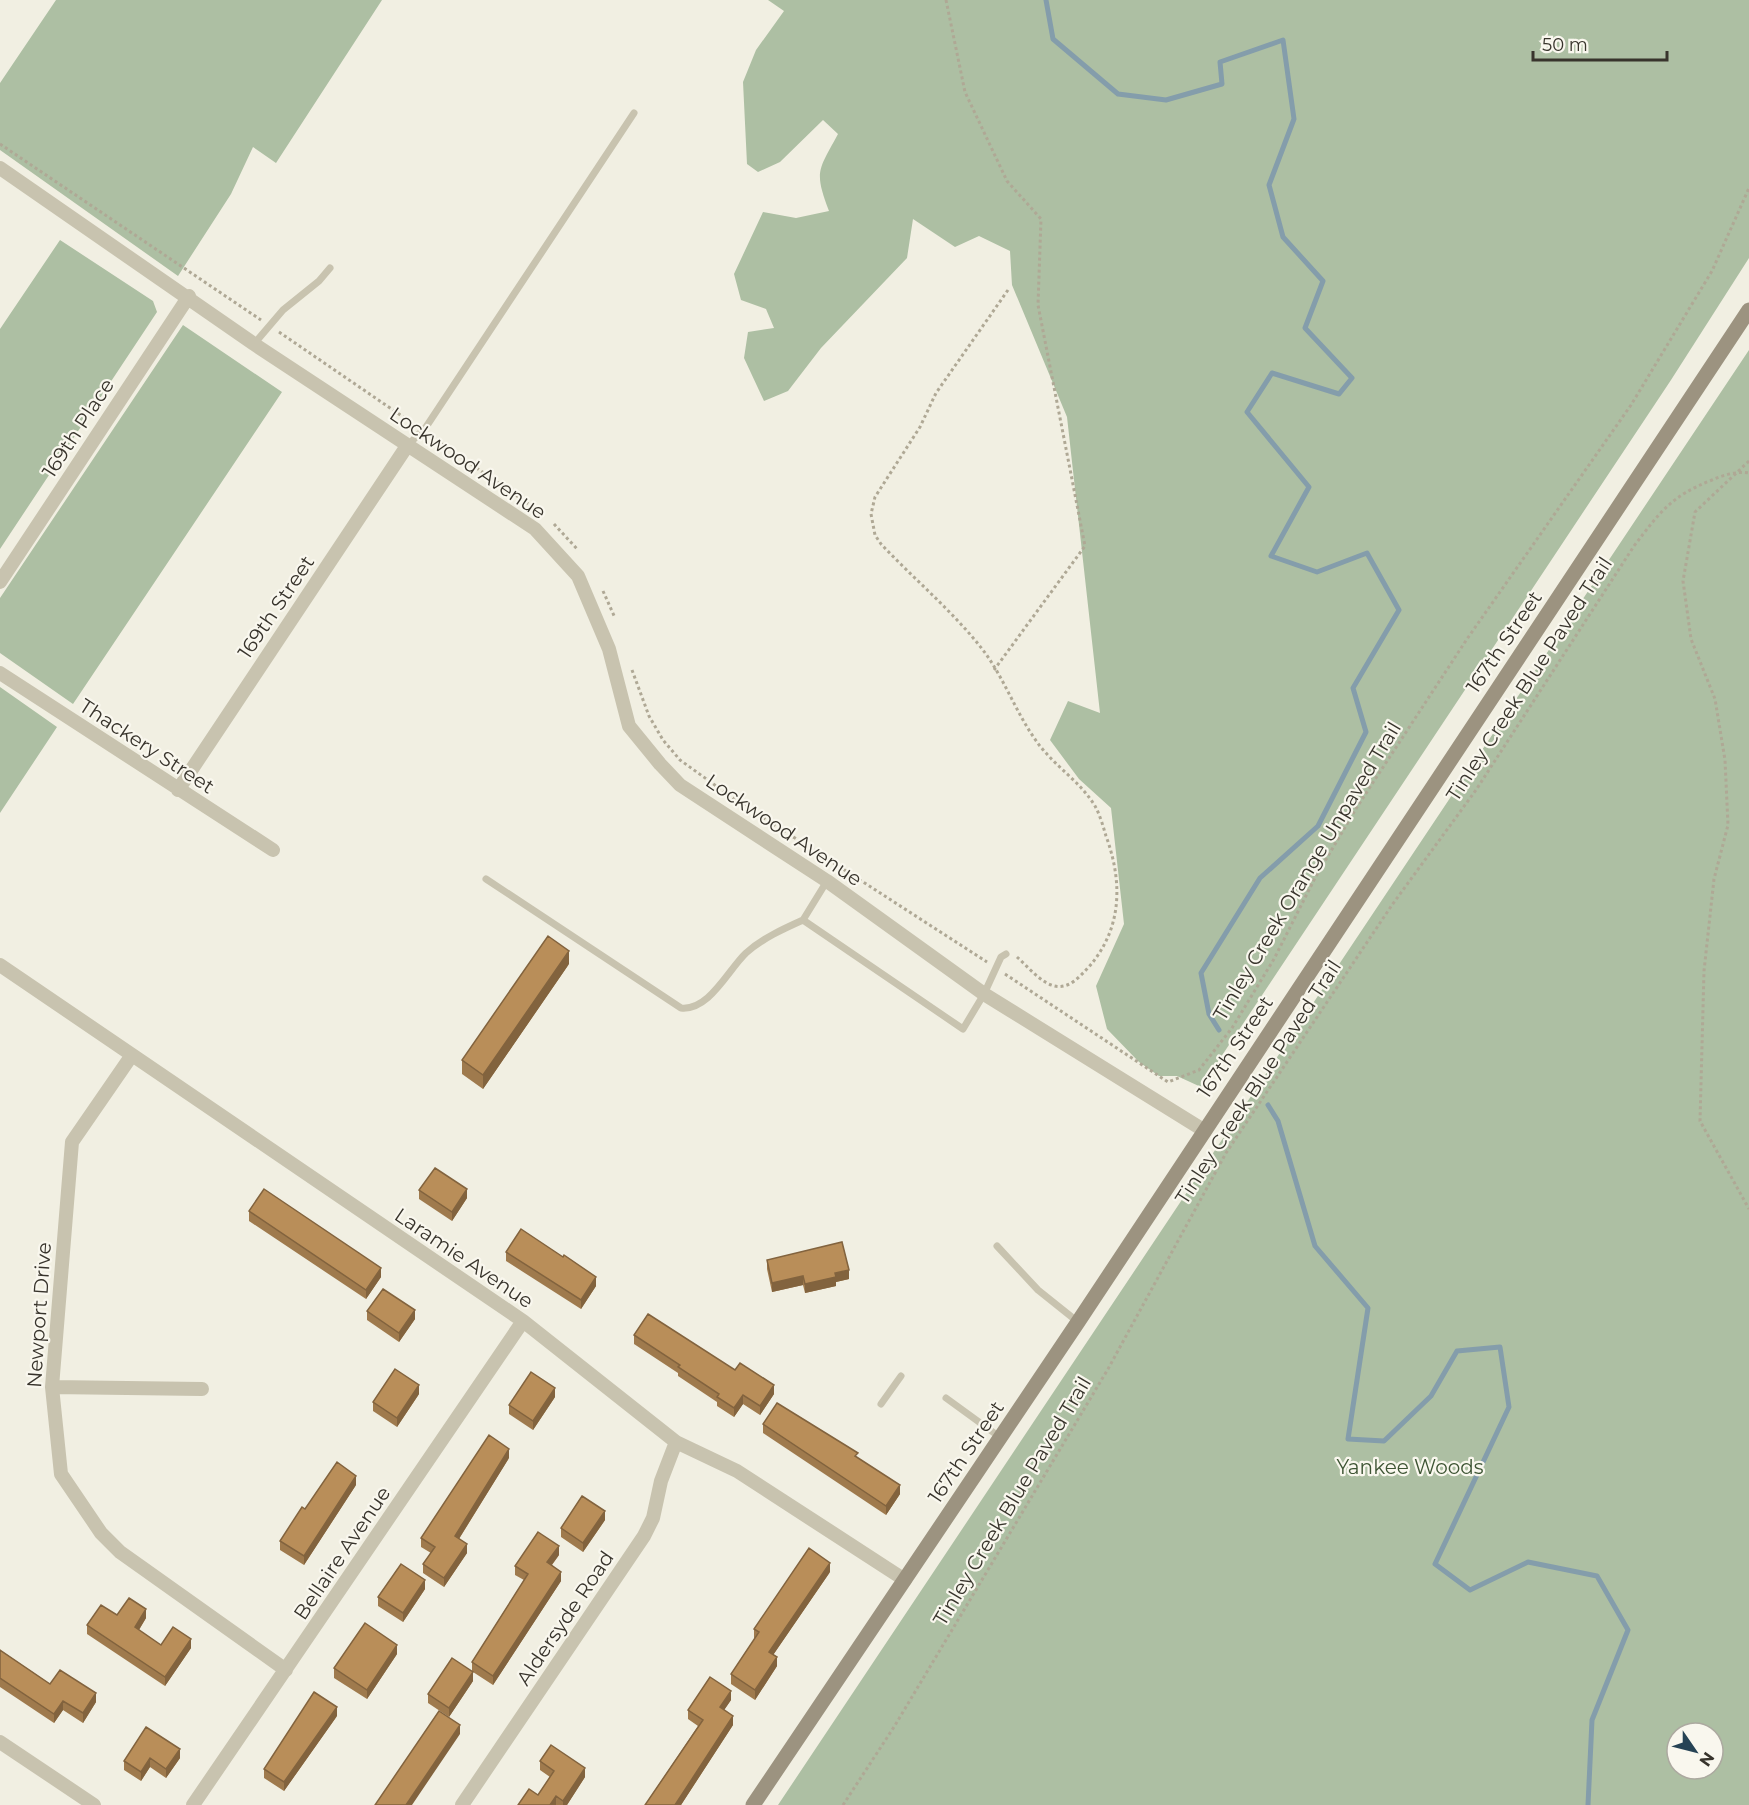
<svg xmlns="http://www.w3.org/2000/svg" width="1749" height="1805" viewBox="0 0 1749 1805" font-family="Montserrat,sans-serif">
<style>
.green{fill:#adbfa3;fill-rule:evenodd}
.lines{fill:none;stroke-linecap:round;stroke-linejoin:round}
.stream{stroke:#849dab;stroke-width:5}
.path{stroke:#afa895;stroke-width:3;stroke-dasharray:3 3;stroke-linecap:butt}
.lane{stroke:#c8c3af;stroke-width:7}
.street{stroke:#c8c3af;stroke-width:14}
.secondary{stroke:#9c9380;stroke-width:15}
.wall{fill:#9f7a4d}
.shaded-wall{fill:#82633e}
.building{fill:#b98e59;stroke:#82633e;stroke-width:1.5}
.labels{text-anchor:middle;dominant-baseline:central;stroke-width:4.5;stroke-linejoin:round;paint-order:stroke}
.street-label{font-size:20px;fill:#38342c;stroke:#f9f7ee}
.park-label{font-size:20px;fill:#3d5433;stroke:#f9f7ee}
</style>
<rect width="100%" height="100%" fill="#f1efe2"/>
<path class="green" d="M56,0H382L276,163L253,147L231,194L178,276L0,150V83Z
M768,0H1749V258L1671,380L1201,1087L1177,1076H1159L1139,1062L1107,1029L1096,986L1124,924L1111,808L1079,779L1050,740L1068,701L1100,713L1067,417L1012,285L1010,251L979,236L955,247L913,219L907,258L821,348L788,391L764,401L744,358L748,332L774,328L766,309L741,300L734,274L763,212L796,218L829,211C814,171 818,171 838,134L823,120L780,162L758,172L747,164L743,82L756,50L784,11Z
M60,240L153,301L157,312L0,549V329Z
M183,325L282,392L73,704L0,653V598Z
M1749,350V1805H778ZM1677,1733H1713V1769H1677Z
M0,687L57,727L0,813Z"/>
<g class="lines">
<path class="stream" d="M1046,0L1053,39L1118,94L1166,100L1222,84L1220,62L1283,40L1294,119L1269,185L1283,237L1323,281L1305,328L1352,378L1339,394L1272,373L1247,412L1309,487L1271,556L1317,572L1367,553L1399,610L1353,688L1366,732L1318,826L1260,878L1201,973L1209,1014L1219,1030
M1268,1105L1278,1121L1315,1246L1368,1308L1348,1439L1384,1441L1431,1396L1457,1351L1500,1347L1509,1407L1435,1564L1470,1590L1528,1562L1597,1576L1628,1630L1592,1720L1588,1805"/>
<path class="path" d="M946,0L965,92L1007,181L1041,219L1038,305L1085,546L994,670
M0,144L261,320
M1008,290L936,393L920,427L875,497L871,514L875,535L881,544C913,578 950,609 979,645C1003,674 1015,712 1037,742C1054,766 1080,781 1095,806C1100,815 1103,826 1106,836C1125,888 1121,938 1079,977C1054,1001 1036,974 1017,957
M279,332L412,423
M432,437L540,512
M1749,461L1695,512L1683,581L1691,639L1715,699L1725,760L1728,825L1714,879L1704,971L1700,1121L1749,1209
M554,524L578,550
M603,591L615,618
M632,670L649,716L663,740L680,760L733,798L987,962
M1005,974L1168,1082L1199,1070L1232,1028L1274,959L1315,878L1357,807L1467,639L1631,405L1712,271L1749,188
M843,1805L894,1727L1108,1369L1226,1153L1392,905L1476,790L1634,546C1660,512 1671,496 1712,480C1723,475 1737,471 1749,473"/>
<path class="lane" d="M254,344L283,310L319,281L330,268
M408,445L426,427L634,113
M486,879L681,1008C709,1011 728,970 746,953C763,938 783,929 803,920
M827,881L803,920L963,1029L984,994L1001,957L1006,954
M997,1246L1038,1290L1078,1322
M946,1398L1001,1438
M881,1404L901,1376"/>
<path class="street" d="M0,168L254,344L535,529L578,576L609,649L629,726L660,764L680,785L827,881L984,994L1205,1131
M0,582L189,296
M0,673L273,850
M178,790L407,446
M0,965L523,1321L676,1442L737,1471L905,1580
M132,1055L72,1142L52,1387L61,1474L101,1533L120,1552L286,1670
M52,1387L202,1389
M0,1742L94,1805
M193,1805L523,1321
M462,1805L644,1536L653,1518L661,1481L676,1442"/>
<path class="secondary" d="M753,1805L1078,1322L1749,310"/>
</g>
<path class="wall" d="M569,964L483,1089L462,1074V1060Z
M419,1190L467,1198L452,1221L419,1199Z
M249,1211L381,1277L366,1299L249,1221Z
M506,1252L563,1257L596,1286L581,1309L506,1261Z
M767,1260L849,1279L836,1282V1286L805,1293L803,1285L772,1292L767,1269Z
M367,1311L415,1319L399,1342L367,1320Z
M634,1335L735,1370L774,1394L760,1415L743,1404L734,1417L717,1406V1402L678,1376V1373L634,1344Z
M419,1394L397,1427L373,1411V1402Z
M555,1397L533,1430L509,1414V1405Z
M763,1424L858,1458L900,1494L886,1515L763,1433Z
M509,1458L459,1539L467,1553L444,1587L423,1573V1564L431,1553L421,1547V1538Z
M356,1485L304,1565L280,1550V1541L305,1509Z
M605,1520L583,1552L561,1537V1528Z
M559,1555L552,1565L561,1581L493,1685L473,1672V1681L449,1717L428,1703V1694L472,1671V1662L524,1580L515,1575V1566Z
M830,1572L773,1655L777,1666L755,1700L731,1684V1674L755,1638H754V1629Z
M425,1589L403,1622L378,1606V1597Z
M117,1615L146,1618L139,1630L161,1645L191,1648L165,1686L87,1634V1625Z
M0,1650L50,1684L96,1702L83,1723L63,1710L54,1723L0,1687Z
M397,1654L367,1699L334,1678V1668Z
M731,1700L724,1710L733,1725L681,1805H645L698,1726L688,1719V1710Z
M337,1716L284,1791L264,1778V1769Z
M146,1727L180,1758L166,1778L150,1767L141,1781L124,1770V1761Z
M540,1761L585,1777L567,1805H518L538,1795L550,1777L540,1770Z"/>
<path class="shaded-wall" d="M569,951V964L483,1089V1075Z
M467,1189V1198L452,1221V1212Z
M381,1268V1277L366,1299V1290Z
M849,1270V1279L836,1282V1286L805,1293V1284L835,1273Z
M803,1276V1285L772,1292V1283Z
M596,1277V1286L581,1309V1300Z
M415,1310V1319L399,1342V1333Z
M419,1385V1394L397,1427V1418Z
M774,1385V1394L760,1415V1406Z
M555,1388V1397L533,1430V1421Z
M743,1395V1404L734,1417V1408Z
M509,1449V1458L455,1545V1536Z
M356,1476V1485L304,1565V1556Z
M900,1485V1494L886,1515V1506Z
M605,1511V1520L583,1552V1543Z
M467,1544V1553L444,1587V1578Z
M559,1546V1555L547,1571V1562Z
M830,1563V1572L769,1661V1652Z
M561,1572V1581L493,1685V1676Z
M425,1580V1589L403,1622V1613Z
M146,1609V1618L135,1636V1627Z
M191,1639V1648L165,1686V1677Z
M397,1645V1654L367,1699V1690Z
M777,1657V1666L755,1700V1690Z
M473,1672V1681L449,1717V1708Z
M731,1691V1700L720,1716V1707Z
M96,1693V1702L83,1723V1713Z
M63,1701V1710L54,1723V1714Z
M337,1707V1716L284,1791V1782Z
M733,1716V1725L681,1805H675Z
M460,1725V1734L412,1805H406Z
M180,1749V1758L166,1778V1769Z
M150,1758V1767L141,1781V1772Z
M585,1768V1777L567,1805H563V1801Z
M556,1796V1805H550Z"/>
<path class="building" d="M548,936L569,951L483,1075L462,1060Z
M435,1168L467,1189L452,1212L419,1190Z
M264,1189L381,1268L366,1290L249,1211Z
M521,1229L563,1257L564,1255L596,1277L581,1300L506,1252Z
M842,1242L849,1270L835,1273L836,1277L805,1284L803,1276L772,1283L767,1260Z
M383,1289L415,1310L399,1333L367,1311Z
M648,1314L735,1370L740,1363L774,1385L760,1406L743,1395L734,1408L717,1397L719,1394L678,1367L680,1365L634,1335Z
M395,1369L419,1385L397,1418L373,1402Z
M531,1372L555,1388L533,1421L509,1405Z
M777,1403L858,1453L855,1456L900,1485L886,1506L763,1424Z
M489,1435L509,1449L455,1536L467,1544L444,1578L423,1564L435,1547L421,1538Z
M337,1462L356,1476L304,1556L280,1541L302,1507L305,1509Z
M582,1496L605,1511L583,1543L561,1528Z
M538,1532L559,1546L547,1562L561,1572L493,1676L472,1662L528,1574L515,1566Z
M809,1548L830,1563L769,1652L777,1657L755,1690L731,1674L759,1632L754,1629Z
M401,1564L425,1580L403,1613L378,1597Z
M129,1598L146,1609L135,1627L161,1645L173,1627L191,1639L165,1677L87,1625L101,1605L117,1615Z
M365,1623L397,1645L367,1690L334,1668Z
M0,1650L50,1684L60,1670L96,1693L83,1713L63,1701L54,1714L0,1678Z
M452,1658L473,1672L449,1708L428,1694Z
M710,1677L731,1691L720,1707L733,1716L675,1805H645L703,1720L688,1710Z
M314,1692L337,1707L284,1782L264,1769Z
M439,1711L460,1725L406,1805H375Z
M146,1727L180,1749L166,1769L150,1758L141,1772L124,1761Z
M551,1745L585,1768L563,1801L556,1796L550,1805H518L529,1789L538,1795L554,1771L540,1761Z"/>
<g class="labels">
<g class="street-label">
<text transform="translate(78 428) rotate(-57)">169th Place</text>
<text transform="translate(468 463) rotate(34)">Lockwood Avenue</text>
<text transform="translate(276 607) rotate(-56)">169th Street</text>
<text transform="translate(1504 642) rotate(-56)">167th Street</text>
<text transform="translate(1529 679) rotate(-57)">Tinley Creek Blue Paved Trail</text>
<text transform="translate(147 746) rotate(33)">Thackery Street</text>
<text transform="translate(784 830) rotate(34)">Lockwood Avenue</text>
<text transform="translate(1307 871) rotate(-59)">Tinley Creek Orange Unpaved Trail</text>
<text transform="translate(1235 1047) rotate(-56)">167th Street</text>
<text transform="translate(1258 1082) rotate(-57)">Tinley Creek Blue Paved Trail</text>
<text transform="translate(464 1258) rotate(34)">Laramie Avenue</text>
<text transform="translate(39 1315) rotate(-86)">Newport Drive</text>
<text transform="translate(966 1452) rotate(-56)">167th Street</text>
<text transform="translate(1012 1501) rotate(-59)">Tinley Creek Blue Paved Trail</text>
<text transform="translate(342 1553) rotate(-56)">Bellaire Avenue</text>
<text transform="translate(565 1618) rotate(-56)">Aldersyde Road</text>
</g>
<g class="park-label">
<text x="1410" y="1467">Yankee Woods</text>
</g>
</g>
<g transform="translate(1695 1751) rotate(125)"><circle r="28" fill="#f9f7ee" stroke="#aca9a0" stroke-width="1.5"/>
<path d="M0-4.5L10 22L0 15L-10 22Z" fill="#264355"/>
<text y="-9" font-size="16" font-weight="bold" text-anchor="middle" fill="#38342c">N</text>
</g>
<path d="M1533 51v9h134v-9" fill="none" stroke="#38342c" stroke-width="3"/>
<text x="1542" y="51" font-size="18" fill="#38342c" stroke="#f9f7ee" stroke-width="4.5" paint-order="stroke">50 m</text>
</svg>
